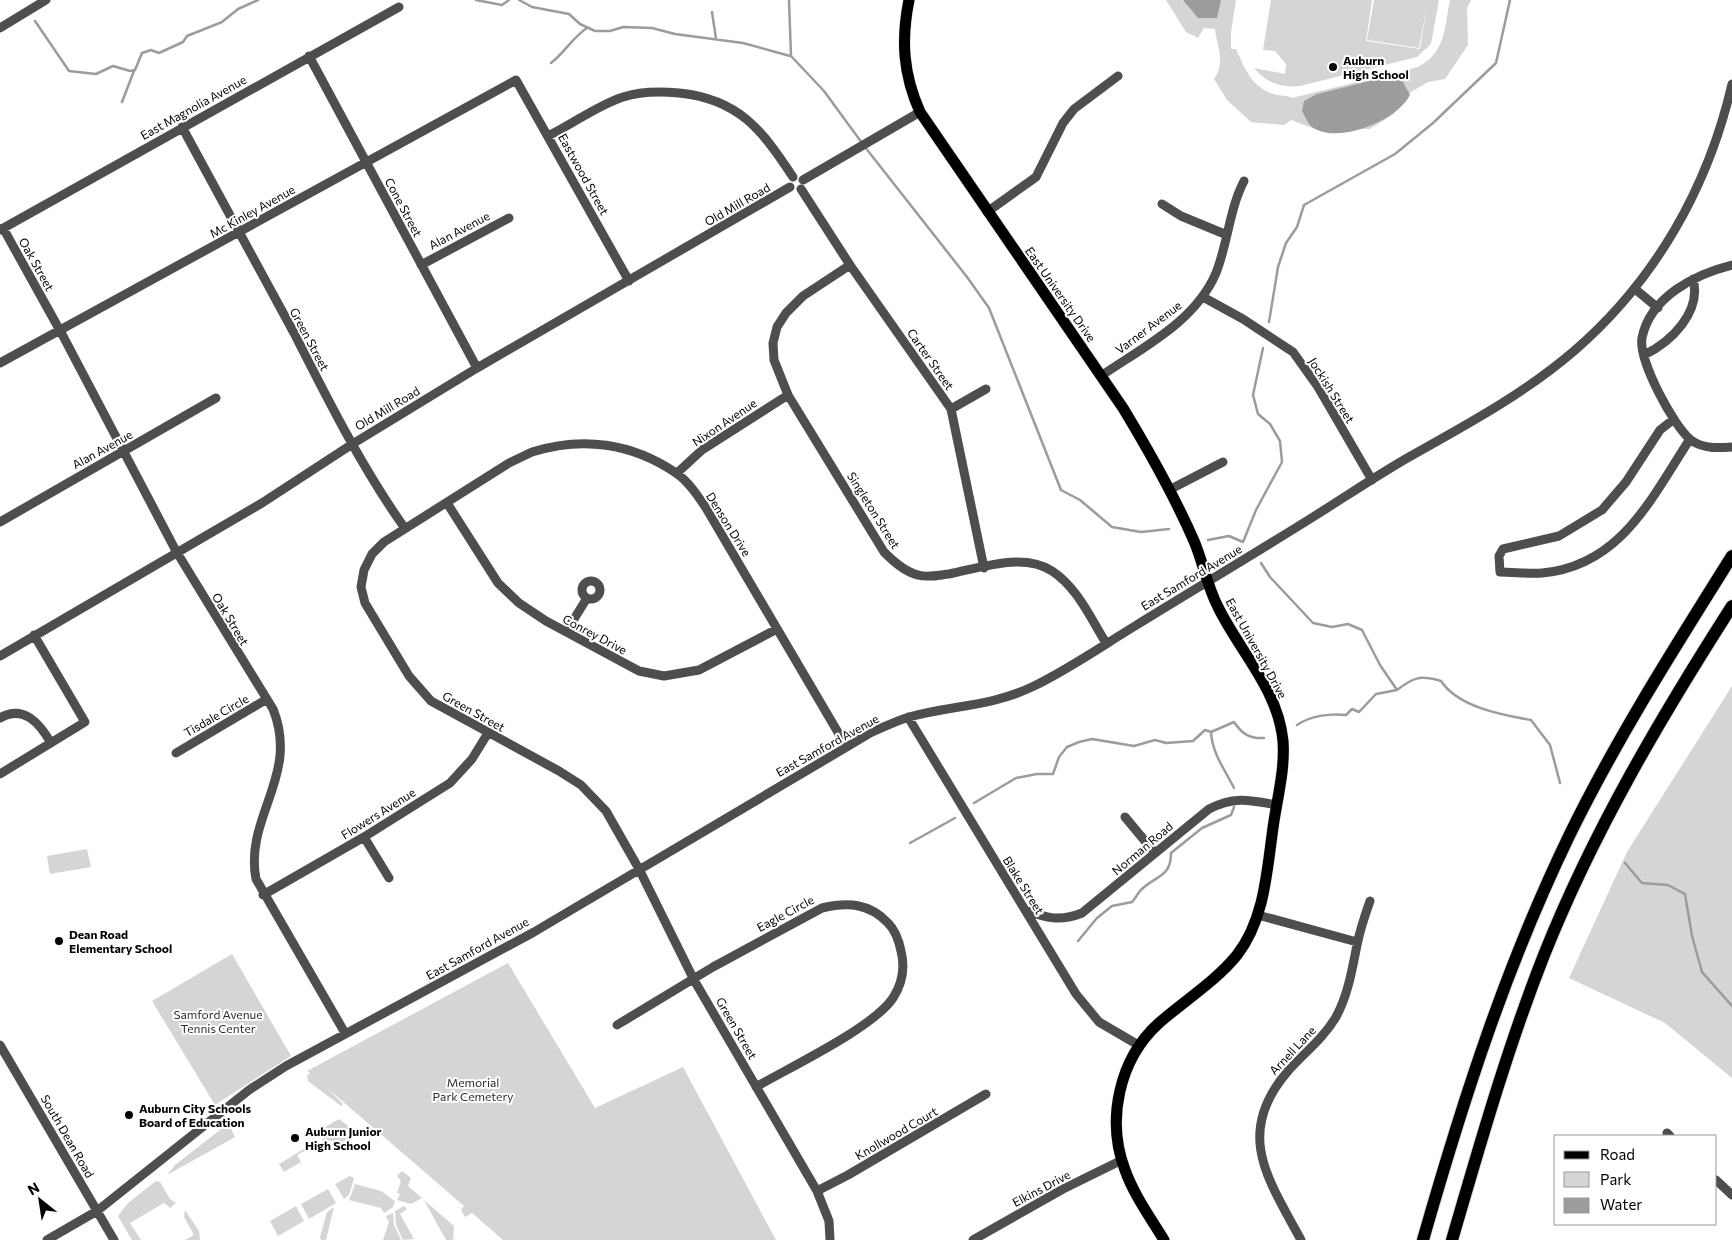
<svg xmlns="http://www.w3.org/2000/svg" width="1732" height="1240" viewBox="0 0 1732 1240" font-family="Commissioner,sans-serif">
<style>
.green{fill:#d5d5d5}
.water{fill:#9c9c9c}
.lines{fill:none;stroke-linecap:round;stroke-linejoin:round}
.stream{stroke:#9c9c9c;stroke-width:2.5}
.major-casing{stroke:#dbdbdb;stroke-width:12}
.highway-casing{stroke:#dbdbdb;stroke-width:14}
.minor{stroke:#4e4e4e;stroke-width:9}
.major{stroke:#000;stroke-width:11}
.highway{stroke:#000;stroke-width:12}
.poi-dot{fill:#000;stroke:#fff;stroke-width:2}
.labels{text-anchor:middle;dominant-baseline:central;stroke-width:4;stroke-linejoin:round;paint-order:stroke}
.poi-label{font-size:12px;font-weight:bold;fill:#000;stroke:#fff;text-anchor:start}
.street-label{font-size:12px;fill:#000;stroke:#fff}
.park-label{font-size:12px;fill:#2c2c2c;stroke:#fff}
</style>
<rect width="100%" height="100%" fill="#fff"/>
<path class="green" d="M1166,0H1236L1231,32V49H1236C1245,69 1251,86 1273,94C1279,96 1287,95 1292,98L1418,67C1446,52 1444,29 1450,0H1471L1467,8L1468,45L1445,79L1428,82L1411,92L1394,114L1370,129L1318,130L1291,120L1284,125L1251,122L1227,100L1214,79C1226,62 1217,47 1215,29L1204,28L1198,38L1186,32Z
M1271,0H1372L1366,41L1420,49L1427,5L1419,48L1367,40L1374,0H1439L1431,44L1417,57L1300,86C1282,88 1266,83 1254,68L1285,74L1286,64L1275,51L1263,50Z
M1732,686V1078L1665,1023L1569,978L1627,852Z
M87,849L91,867L50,874L47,856Z
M232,954L291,1056L215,1105L152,1001Z
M508,963L595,1108L683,1067L776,1240H503L472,1213L465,1217L461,1210L464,1206L326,1087L343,1104L341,1106L308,1081L307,1075L310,1073L307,1071Z
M339,1119L358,1133L338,1144L336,1141L321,1140L328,1135L325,1130L327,1126Z
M225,1126L231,1129L235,1137L167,1175L175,1165Z
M307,1147L310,1148L297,1155L301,1162L284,1172L279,1164Z
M402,1171L411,1178L408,1186L422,1198L411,1204L397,1200L400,1194L397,1193L401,1181L397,1176Z
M350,1176L354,1178L349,1195L344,1199L335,1184Z
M156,1181L160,1182L170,1199L176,1203L170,1208L164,1203L130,1223L141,1240H132L118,1216L128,1203Z
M355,1184L381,1191L395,1201L393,1207L384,1213L381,1208L349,1200Z
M328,1189L336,1203L309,1219L301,1204Z
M424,1200L454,1226L453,1240H446Z
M296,1206L304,1221L278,1236L270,1221Z
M404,1206L407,1209L400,1214L414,1239L403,1240L396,1225L395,1211Z
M334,1207L326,1240H321L320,1237L327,1212Z
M185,1210L199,1231L200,1240H185L194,1235L184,1217Z
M393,1213L394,1225L401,1240H383L389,1222L386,1216Z"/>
<path class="water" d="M1183,0H1221L1217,18H1198Z
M1394,75L1403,82L1410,95C1397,121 1337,145 1312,127C1308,124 1305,116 1302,111L1304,101L1317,94Z"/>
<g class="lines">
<path class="stream" d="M476,0L502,5L509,0
M519,0L532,7L569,14L580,24L595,31H610L623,27L652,28L675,34L743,43L790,56
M789,0L791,56L824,91L862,143
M712,12L716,39
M35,21L69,71L96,74L113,66L130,71L135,70L142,53L151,50L159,53L183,42L187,36L222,22L238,9L258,0
M551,63C565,52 573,37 587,28
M122,102L134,71
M865,147L967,277L989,308L1061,490L1080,500L1112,527L1141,532L1169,529
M1269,322L1278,267L1286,243L1297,227L1304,205L1395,154L1433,123L1496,63L1510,0
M1208,540L1229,536L1243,542L1256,510L1282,462L1280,441L1270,424L1258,414L1253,395L1263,348
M1261,563L1270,577L1313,623L1332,627L1348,624L1362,630L1380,665L1397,690C1414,677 1420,675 1441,681C1458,707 1502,715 1531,720L1550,745L1560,783
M1297,725C1310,716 1330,713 1346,715L1352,709L1359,712L1376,694L1397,690
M1211,732C1212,753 1225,770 1234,788
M974,803L1016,778L1037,774H1053L1059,757L1067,747L1079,742L1092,739L1134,746L1155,740L1166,743L1193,741L1205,730L1211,732L1234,722C1242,734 1250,739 1264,738
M910,843L955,818
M1625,863L1642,883L1668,885L1685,894L1692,936L1702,972L1732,1006
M1078,941L1097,918L1112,906L1132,902C1136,898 1138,892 1142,889C1157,875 1171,877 1171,853L1202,828L1231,815L1234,807"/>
<g class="major-casing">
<path id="major" d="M909,0C901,40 903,74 920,112L1123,408C1149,451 1174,495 1194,541C1203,562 1207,586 1218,607C1240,652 1278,689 1283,741C1285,768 1278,795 1274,821C1267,866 1266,918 1237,955C1216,981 1184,1001 1159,1023C1119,1059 1106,1120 1125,1170C1134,1195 1150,1217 1164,1240"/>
</g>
<g class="highway-casing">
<path id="highway" d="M1423,1240C1463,1100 1506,966 1570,834C1617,738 1675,647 1732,556
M1452,1240C1480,1144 1507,1049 1544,955C1593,832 1661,717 1732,606"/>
</g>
<path class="minor" d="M0,28L46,0
M309,56L477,368
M182,127C219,196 257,264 294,333C327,398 362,468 404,527
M548,136C573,124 596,106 623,97C641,91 660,91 679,93C739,99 762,130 793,177
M803,180L920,112
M801,189L850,265L951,409L984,568
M1162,204L1181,216L1227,235
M987,212L1036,177L1063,123L1074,109L1118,76
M3,228L63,336L176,551L273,709C300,776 244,817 256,879L345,1033
M0,230L399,7
M421,265L509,218
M850,265L803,296L786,313L777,327L773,343L774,360L788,395L884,552C894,562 905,572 918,575C928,578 939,575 949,574C980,568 1023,552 1052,571C1077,587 1091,619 1106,643
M1732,265C1695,274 1650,297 1642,338C1638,360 1674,427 1691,440C1703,449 1718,448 1732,447
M1635,289L1658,308
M1203,297L1243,319L1293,352L1318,387L1372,480
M1644,355C1671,342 1702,312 1693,279
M0,363L516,80L629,281
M1101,376C1143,347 1195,322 1216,273C1228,243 1229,210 1244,181
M951,409L986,389
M1674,419L1660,430L1626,482L1602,510L1559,536L1503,549L1499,556L1500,572C1514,572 1528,574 1542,573C1621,566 1652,497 1690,439
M677,473L702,450L788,395
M1169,490L1223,462
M447,503L498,583L519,603L546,621L639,671L664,676L699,670L777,629
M0,522L216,398
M582 590a9 9 0 1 1 18 0a9 9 0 1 1-18 0Z
M566,632L587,598
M0,656L262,503L354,443L477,368L790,187
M908,717L1076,994L1099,1022L1140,1046
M0,718C24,704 40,724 51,743
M176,753L267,699
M0,774L85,722L34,635
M1125,817L1155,853
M364,837L389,878
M263,895L364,837L450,783L472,759L488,733
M1025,910C1046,918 1060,922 1082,913L1209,809C1235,796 1249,800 1277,805
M1258,915L1357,942
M617,1025L713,967L822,908C848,902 869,903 888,923C895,930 899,941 901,951C905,967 902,984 893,998C873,1028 790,1067 756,1087
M0,1045L114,1240
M1667,1133L1670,1136
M1716,1180L1732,1195
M817,1191L848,1175L986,1094
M47,1240L97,1211L249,1090L286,1066L534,932L872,732C884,727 896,721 909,717C952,705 991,707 1034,686C1069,669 1102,646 1135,626C1195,589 1254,554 1313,517C1345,497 1376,476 1409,457C1466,425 1524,394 1574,351C1655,281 1708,188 1732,84
M830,1240L829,1221L817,1191L694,980L639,869L606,811L581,785L559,771L431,701L409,676L365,603L361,587L364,570L372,554L384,542L509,463L532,452C582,436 632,443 676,473C688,481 698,496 706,508L846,746
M973,1240L1063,1189L1122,1160
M1301,1240C1268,1179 1234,1133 1288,1071C1304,1053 1323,1039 1336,1017C1348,995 1352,970 1357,945C1360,930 1365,915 1370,901"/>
<use href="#major" class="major"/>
<use href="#highway" class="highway"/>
</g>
<g class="poi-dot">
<circle cx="1333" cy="67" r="5"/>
<circle cx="59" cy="941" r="5"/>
<circle cx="129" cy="1115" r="5"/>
<circle cx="295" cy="1138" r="5"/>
</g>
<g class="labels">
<g class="poi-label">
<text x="1343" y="60">Auburn<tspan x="1343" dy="14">High School</tspan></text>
<text x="69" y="934">Dean Road<tspan x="69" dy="14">Elementary School</tspan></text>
<text x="139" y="1108">Auburn City Schools<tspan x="139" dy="14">Board of Education</tspan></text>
<text x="305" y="1131">Auburn Junior<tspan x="305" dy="14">High School</tspan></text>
</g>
<g class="street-label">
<text transform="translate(193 107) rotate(-29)">East Magnolia Avenue</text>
<text transform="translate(584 174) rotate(61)">Eastwood Street</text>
<text transform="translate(737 204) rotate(-30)">Old Mill Road</text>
<text transform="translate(404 207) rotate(62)">Cone Street</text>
<text transform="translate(252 211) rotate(-29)">Mc Kinley Avenue</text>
<text transform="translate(459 230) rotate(-28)">Alan Avenue</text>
<text transform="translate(37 264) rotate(61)">Oak Street</text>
<text transform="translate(1061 294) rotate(55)">East University Drive</text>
<text transform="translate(1148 327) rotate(-37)">Varner Avenue</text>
<text transform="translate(310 339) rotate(62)">Green Street</text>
<text transform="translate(931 359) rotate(55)">Carter Street</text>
<text transform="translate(1332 390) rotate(58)">Jockish Street</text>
<text transform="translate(387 408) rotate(-31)">Old Mill Road</text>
<text transform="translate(724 422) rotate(-34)">Nixon Avenue</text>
<text transform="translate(102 449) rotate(-29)">Alan Avenue</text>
<text transform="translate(874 510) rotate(58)">Singleton Street</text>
<text transform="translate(729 524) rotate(58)">Denson Drive</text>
<text transform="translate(1191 577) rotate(-31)">East Samford Avenue</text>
<text transform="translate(231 619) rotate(59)">Oak Street</text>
<text transform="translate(595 634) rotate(28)">Conrey Drive</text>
<text transform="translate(1257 648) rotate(61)">East University Drive</text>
<text transform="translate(474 711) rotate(29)">Green Street</text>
<text transform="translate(216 715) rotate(-30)">Tisdale Circle</text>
<text transform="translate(827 745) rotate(-29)">East Samford Avenue</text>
<text transform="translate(378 813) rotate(-32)">Flowers Avenue</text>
<text transform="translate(1142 848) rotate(-40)">Norman Road</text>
<text transform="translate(1024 885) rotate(58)">Blake Street</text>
<text transform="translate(785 913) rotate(-28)">Eagle Circle</text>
<text transform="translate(477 948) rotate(-29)">East Samford Avenue</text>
<text transform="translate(737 1028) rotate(60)">Green Street</text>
<text transform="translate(1292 1050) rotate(-47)">Arnell Lane</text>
<text transform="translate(896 1133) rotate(-30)">Knollwood Court</text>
<text transform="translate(68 1136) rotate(60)">South Dean Road</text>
<text transform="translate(1041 1188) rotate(-28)">Elkins Drive</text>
</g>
<g class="park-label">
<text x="218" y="1014">Samford Avenue<tspan x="218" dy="14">Tennis Center</tspan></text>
<text x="473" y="1082">Memorial<tspan x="473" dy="14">Park Cemetery</tspan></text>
</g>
</g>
<rect x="1554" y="1135" width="162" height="90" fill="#ffffff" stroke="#999999"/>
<rect x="1564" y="1151" width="25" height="8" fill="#000000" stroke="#999999"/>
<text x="1600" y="1160" font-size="15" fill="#000000">Road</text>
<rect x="1564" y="1172" width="25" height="15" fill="#d5d5d5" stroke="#999999"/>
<text x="1600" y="1185" font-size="15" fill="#000000">Park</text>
<rect x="1564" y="1198" width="25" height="15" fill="#9c9c9c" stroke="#999999"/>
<text x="1600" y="1210" font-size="15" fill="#000000">Water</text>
<g transform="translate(40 1200) rotate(330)" stroke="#ffffff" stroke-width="4" paint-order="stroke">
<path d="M0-4L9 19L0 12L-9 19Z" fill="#000000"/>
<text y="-8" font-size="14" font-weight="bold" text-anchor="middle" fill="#000000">N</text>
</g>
</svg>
